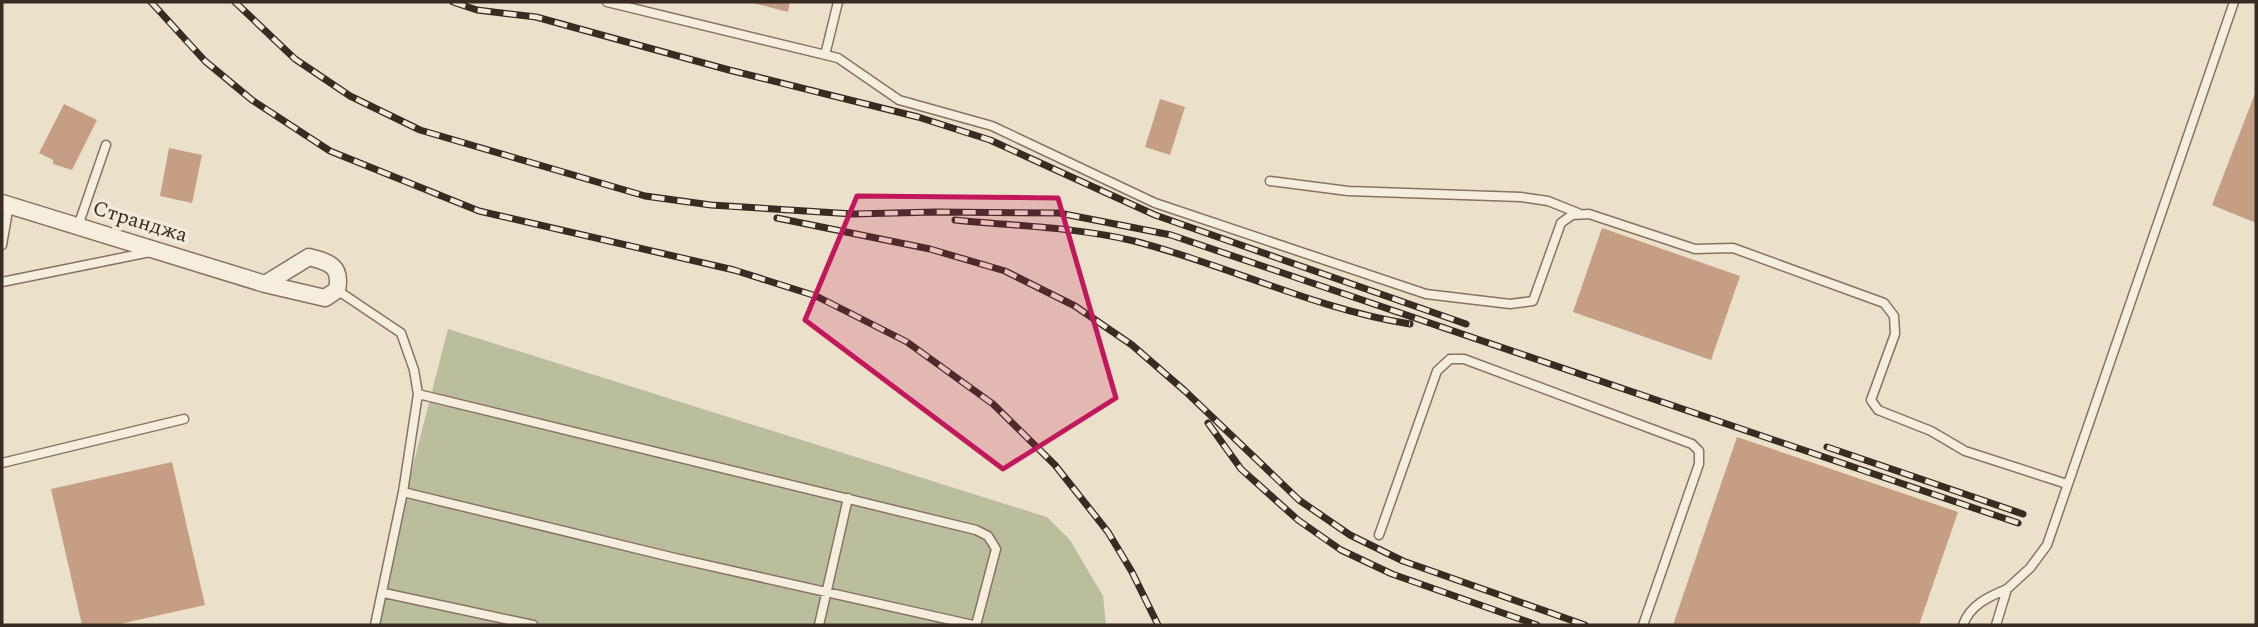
<svg xmlns="http://www.w3.org/2000/svg" width="2258" height="627" viewBox="0 0 2258 627" font-family="Spectral,serif">
<style>
.cemetery{fill:#bbbe9d}
.building{fill:#c59e84}
.lines{fill:none;stroke-linecap:round;stroke-linejoin:round}
.service-casing{stroke:#867360;stroke-width:11}
.minor-casing{stroke:#867360;stroke-width:19}
.service{stroke:#f6eedd;stroke-width:8}
.minor{stroke:#f6eedd;stroke-width:16}
.rail-casing{stroke:#382c22;stroke-width:7}
.rail{stroke:#f3ebd9;stroke-width:4.5;stroke-dasharray:13;stroke-linecap:butt}
.marked{fill:#c2185b;fill-opacity:0.2;stroke:#c2185b;stroke-width:5;stroke-linejoin:round}
.labels{text-anchor:middle;dominant-baseline:central;stroke-width:7;stroke-linejoin:round;paint-order:stroke}
.street-label{font-size:21px;fill:#382c22;stroke:#f3ebd9}
</style>
<rect width="100%" height="100%" fill="#ebe0ca"/>
<path class="cemetery" d="M448,329L1047,517L1070,540L1103,596L1106,625H372Z"/>
<path class="building" d="M749,2H790L788,12Z
M2256,91V223L2212,205Z
M1160,99L1185,107L1170,155L1145,147Z
M64,104L97,120L72,170L53,164V160L39,153Z
M169,148L202,155L192,203L160,196Z
M1602,228L1740,276L1711,360L1573,312Z
M1737,437L1958,512L1919,625H1673Z
M172,462L205,605L115,625H82L51,489Z"/>
<g class="lines">
<g class="service-casing">
<path id="service" d="M607,2L838,58L899,100L992,126L1155,203L1426,294L1510,304L1533,301L1561,223L1572,215L1589,214L1695,249L1733,248L1884,303L1894,316L1895,334L1871,400L1878,410L1931,431L1965,451L2067,484
M825,55L838,2
M1270,181L1348,191L1521,197L1548,201L1578,213
M78,226L106,145
M2,245L9,205
M2,282L150,252
M337,290L401,333L414,370L418,394L403,492L375,625
M418,394L976,530L988,536L996,549L976,625
M2,463L184,419
M403,492L675,558L973,625
M1379,535L1437,371L1450,359H1464L1692,444L1699,451V464L1643,625
M384,593L533,625
M819,625L848,498
M1963,625C1970,605 1988,597 2007,589
M1996,625L2007,589L2030,568L2047,545L2234,2"/>
</g>
<g class="minor-casing">
<path id="minor" d="M2,203L265,284L325,298L337,290C342,266 329,262 309,257L265,284"/>
</g>
<use href="#service" class="service"/>
<use href="#minor" class="minor"/>
<g class="rail-casing">
<path id="rail" d="M151,2L205,61L252,100L330,151L479,211L734,270L816,296L907,342L993,404L1055,465L1108,532L1132,572L1158,625
M235,2L295,59L350,96L420,130L645,196L711,205L853,214L936,212L1059,213L1171,235L2018,523
M453,2L477,10L536,17L729,70L918,117L990,140L1155,215L1466,324
M777,218L930,249L1005,271L1075,306L1132,345L1185,391L1299,500L1350,535L1403,561L1585,625
M955,220C1014,226 1076,227 1134,241C1227,265 1315,309 1410,324
M1208,423L1241,469L1298,520L1341,550L1392,574L1537,625
M1827,447L2023,514"/>
</g>
<use href="#rail" class="rail"/>
</g>
<path class="marked" d="M857,196L1058,198L1116,398L1003,469L805,320Z"/>
<g class="labels">
<g class="street-label">
<text transform="translate(140 222) rotate(17)">Странджа</text>
</g>
</g>
<rect width="2258" height="627" fill="none" stroke="#382c22" stroke-width="7"/>
</svg>
